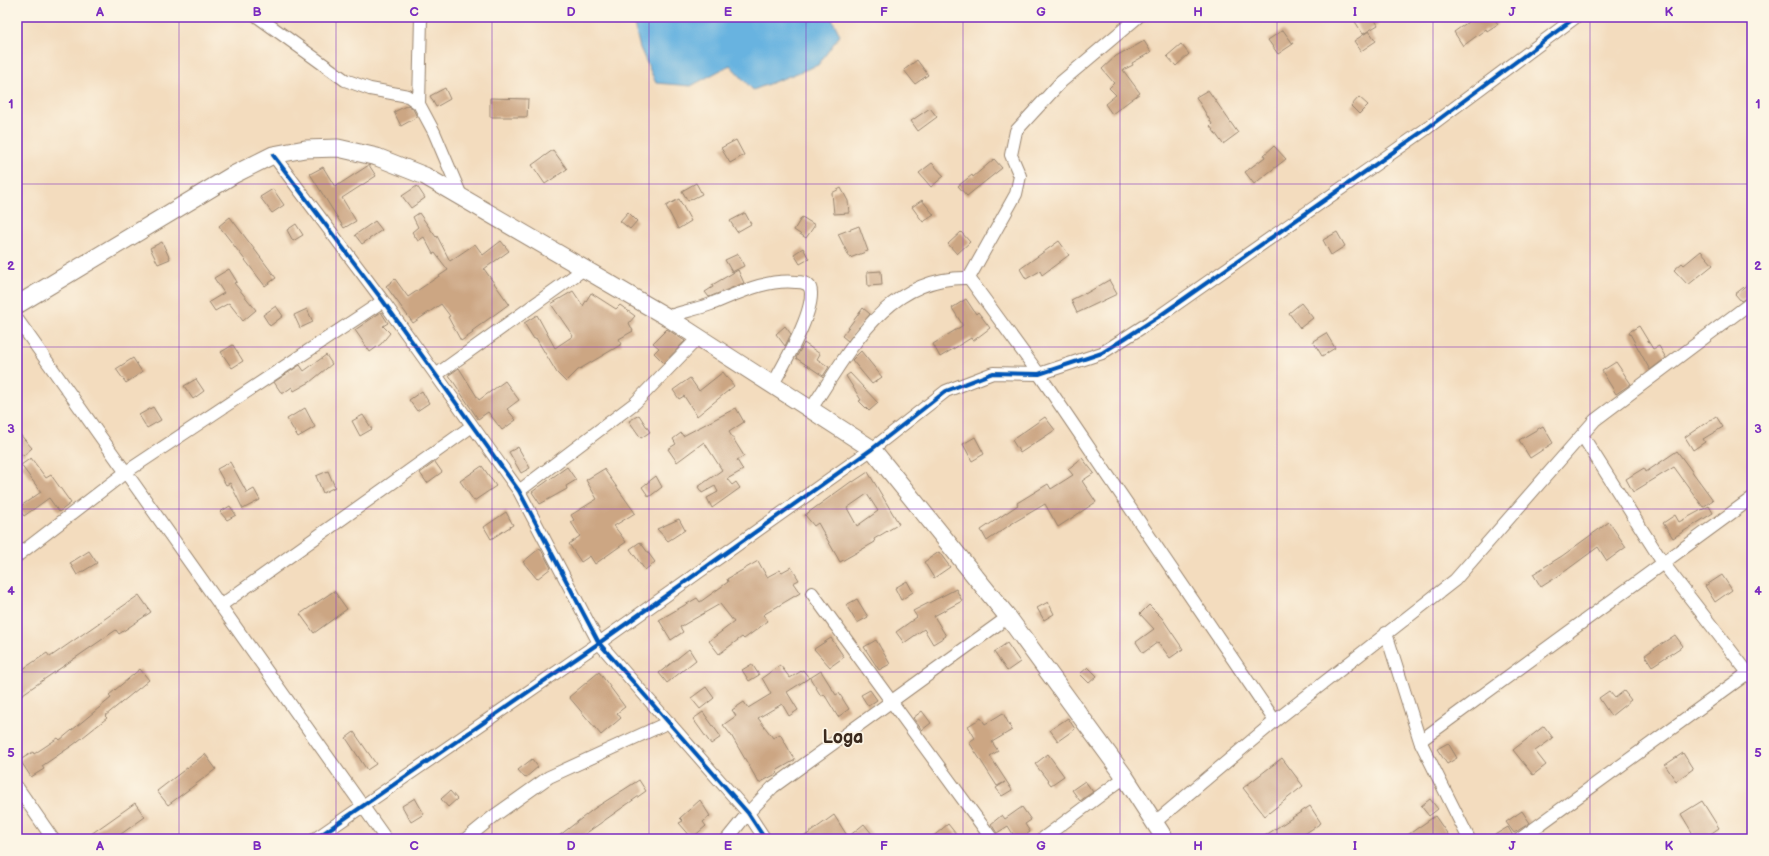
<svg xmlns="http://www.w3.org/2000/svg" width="1769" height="856" viewBox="0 0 1769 856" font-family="'Balsamiq Sans',sans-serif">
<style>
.water{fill:#67b3e0;stroke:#516e7f}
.building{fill:#cca683;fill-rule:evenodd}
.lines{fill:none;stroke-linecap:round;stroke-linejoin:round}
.street-casing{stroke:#97836e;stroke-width:14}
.secondary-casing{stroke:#97836e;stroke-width:19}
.street{stroke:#fff;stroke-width:12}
.secondary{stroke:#fff;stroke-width:17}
.cycleway-casing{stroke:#fcf5e5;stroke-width:6}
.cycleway{stroke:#0057b8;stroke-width:4}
.grid{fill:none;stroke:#7b2cbf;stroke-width:1;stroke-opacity:0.55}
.labels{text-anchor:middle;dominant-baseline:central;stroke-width:3.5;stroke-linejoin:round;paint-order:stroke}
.town-label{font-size:18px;font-weight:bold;fill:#3b2a1e;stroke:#fcf5e5}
.neatline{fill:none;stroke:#7b2cbf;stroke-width:1.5}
.grid-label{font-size:13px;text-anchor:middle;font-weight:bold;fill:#7b2cbf}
</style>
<rect width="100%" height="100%" fill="#fcf5e5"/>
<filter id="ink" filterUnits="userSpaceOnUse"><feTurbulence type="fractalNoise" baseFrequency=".025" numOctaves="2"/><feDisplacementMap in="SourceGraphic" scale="8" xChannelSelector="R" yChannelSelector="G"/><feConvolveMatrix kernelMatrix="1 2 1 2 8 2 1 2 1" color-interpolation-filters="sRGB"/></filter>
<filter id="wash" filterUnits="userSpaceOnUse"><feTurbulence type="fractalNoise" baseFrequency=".012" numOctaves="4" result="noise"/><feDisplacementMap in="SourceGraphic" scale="16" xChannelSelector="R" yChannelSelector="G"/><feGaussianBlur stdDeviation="0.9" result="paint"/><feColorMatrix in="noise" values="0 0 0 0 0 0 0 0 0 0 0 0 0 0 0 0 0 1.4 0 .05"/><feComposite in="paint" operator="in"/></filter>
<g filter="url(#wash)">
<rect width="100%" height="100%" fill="#f3dcbe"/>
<path class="water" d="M635,17H831L840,35L818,65L753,90L730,65L691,86L656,83L640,48L633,20Z"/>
<g id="blocks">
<path class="building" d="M1352,17H1373L1378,25L1363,34Z
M1475,17H1493L1498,24L1487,31L1486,29L1463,46L1454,32Z
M1283,30L1293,44L1278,54L1268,40Z
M1369,31L1376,41L1361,51L1354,41Z
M1144,41L1151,52L1132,63L1133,65L1123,70L1140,93L1112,114L1105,104L1116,95L1109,88L1114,83L1102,69L1116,56L1125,51V52Z
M1181,44L1189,54L1176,66L1167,56Z
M917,60L928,75L915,84L904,70Z
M445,88L450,99L436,107L430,96Z
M1208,90L1238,133L1223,144L1210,126L1212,124L1196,97Z
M1359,97L1368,105L1359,114L1351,106Z
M490,98L528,99L527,117H490Z
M408,105L413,109L417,117L401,126L394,112Z
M930,108L937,117L918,131L911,121Z
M736,140L744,155L730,163L721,148Z
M1274,146L1286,159L1254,184L1245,172L1265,157L1264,155Z
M553,150L567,169L545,184L532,165Z
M994,159L1002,168L967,196L958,186L972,175L973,177Z
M932,163L944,176L931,187L919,173Z
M369,165L376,176L342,198L356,221L344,228L310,174L323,167L335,187Z
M696,183L702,194L688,201L682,191Z
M417,186L425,198L411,208L402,196Z
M841,188L848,201L849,213L834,214L832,193Z
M273,189L284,205L272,213L260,197Z
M679,199L691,221L678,229L666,206Z
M922,200L934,215L923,222L912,207Z
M628,212L637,221L630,229L620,221Z
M419,213L436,237L437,236L450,261L475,244L483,255L501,241L509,251L484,269L509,304L472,331L473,333L461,341L448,317L450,316L441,304L413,323L386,286L395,279L408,297L448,270L435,253L433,254L424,237L418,241L412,232L418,227L413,217Z
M745,213L751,224L737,232L730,221Z
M230,217L276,278L265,286L219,226Z
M802,217L815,225L806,238L794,230Z
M375,221L382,230L362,244L355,235Z
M296,224L303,235L293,241L287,230Z
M859,226L868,251L850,258L838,234Z
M961,232L970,242L957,254L948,244Z
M1337,232L1345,246L1331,255L1323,240Z
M1059,241L1069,255L1042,275L1040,271L1026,279L1020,269Z
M162,242L170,259L158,264L150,248Z
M803,248L809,259L800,264L794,254Z
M1701,251L1713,265L1688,285L1674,270L1682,263L1684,265Z
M738,254L744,266L732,272L725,260Z
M229,269L237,282L234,283L256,310L243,321L229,303L215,311L209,302L224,293L214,278Z
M738,270L744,283L709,297L705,292L713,287L712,285Z
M881,271L882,285L868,286L867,272Z
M1109,280L1117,294L1077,313L1071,300L1085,293V294Z
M1752,281V295L1741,301L1735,294Z
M573,291L583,306L591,293L616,309L620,305L635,316L629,323L633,331L619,339L622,344L578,370L566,382L557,373L536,338L534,339L524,323L537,315L555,348L573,336L551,304Z
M966,299L976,314L978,312L990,328L973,341L971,338L940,357L933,344L962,326V324L952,308Z
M1301,303L1313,318L1300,328L1289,313Z
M276,306L283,316L270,326L263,315Z
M863,308L870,314L848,341L842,336Z
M307,309L313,322L300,328L294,315Z
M381,312L388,323L383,326L390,333L381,344L370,352L355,330Z
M785,326L791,334L785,346L776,334Z
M1639,326L1653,349L1659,346L1666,358L1650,370L1629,332Z
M667,329L685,341L664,363L654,353L659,348L653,343Z
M1326,333L1335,348L1322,356L1313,341Z
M804,343L820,354L817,359L829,367L823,376L796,358Z
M233,345L243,361L232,368L221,352Z
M861,351L882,377L872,384L852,360Z
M326,355L332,364L310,382L294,391L292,387L282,394L274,382L300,365L304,371Z
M133,358L142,372L126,383L116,369Z
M1616,362L1631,384L1616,394L1602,371Z
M459,368L479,400L505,381L519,400L507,409L516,420L502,430L488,412L478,419L449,375Z
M723,372L734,386L697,416L684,396L679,399L673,390L690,378L699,391Z
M850,373L878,403L869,411L859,401L861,400L846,376Z
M196,379L204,391L193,399L184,386Z
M422,391L429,403L417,411L409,400Z
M153,407L161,420L147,428L139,415Z
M305,408L315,427L298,437L287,419Z
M736,408L744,422L729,432L744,456L737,460L743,470L727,479L732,485L736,482L740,488L712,508L707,498L718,492L715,486L702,493L698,487L722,470L704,442L677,462L668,449L676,444L673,439L681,433L683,436Z
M363,415L372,429L360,436L352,421Z
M639,415L650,432L641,438L629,421Z
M1716,416L1723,427L1703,439L1705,442L1693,450L1685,437Z
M1045,417L1055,430L1020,453L1012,440Z
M1543,426L1553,443L1530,458L1519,440Z
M17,431L32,448L23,456L17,449Z
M975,437L984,454L972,461L963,444Z
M518,447L530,468L521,473L509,452Z
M1677,451L1713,500L1703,507L1674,467L1633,492L1626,479L1644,468L1646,472Z
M31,458L46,478L51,475L71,503L59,512L49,498L24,516L18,508L41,492L21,465Z
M1082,458L1094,473L1082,481L1096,502L1058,527L1045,504L1011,524L987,541L981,530L1018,505L1017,503L1048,484L1051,489L1073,475L1068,469Z
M230,462L247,493L254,489L260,500L243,509L230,483L226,485L217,469Z
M435,462L442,472L427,483L420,473Z
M482,466L496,486L474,501L460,481Z
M567,467L576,480L566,486L567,489L540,504L532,492Z
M604,469L635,513L614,526L626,542L595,564L590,556L581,562L569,544L580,536L571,522L574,520L571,515L597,499L586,480Z
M328,471L335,487L323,493L316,476Z
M868,472L899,524L874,539L875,542L840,562L818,523L814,526L805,515L852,481L853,482ZM867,494L878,511L857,526L847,508Z
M656,476L662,487L649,497L642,487Z
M230,506L236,515L227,520L220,512Z
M1709,506L1713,513L1673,538L1663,523L1675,515L1679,522Z
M506,512L513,525L491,539L484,527Z
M679,519L685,530L668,541L657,529Z
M1609,522L1626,547L1607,561L1598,547L1560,575L1541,587L1533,574L1562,556Z
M640,542L655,562L645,570L630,549Z
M540,548L551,568L537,579L523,562Z
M89,551L97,563L77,575L70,563Z
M939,552L950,567L934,578L924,562Z
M758,561L767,577L780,570L782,572L791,567L799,580L793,583L800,593L763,615L768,621L744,639L742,637L719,654L709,641L734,622L720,604L680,627L683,632L671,640L659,620L697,598L700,602L728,582L727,579Z
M1722,575L1732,590L1715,602L1705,586Z
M907,581L913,592L901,600L895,588Z
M956,589L962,601L934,616L946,636L933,644L924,629L904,643L896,632L917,617L913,611Z
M334,591L347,609L314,633L300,614Z
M139,595L151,612L119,634L116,630L17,698V673L47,653L50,657Z
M857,599L868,617L857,623L846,605Z
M1048,602L1054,614L1044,620L1037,608Z
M1149,605L1162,618L1183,649L1170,658L1158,642L1143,653L1136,642L1154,629L1140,614Z
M1675,635L1683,646L1652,666L1645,655Z
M831,638L844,657L830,667L814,649Z
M876,640L890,664L879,670L864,647Z
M1007,643L1020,662L1007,671L994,652Z
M689,649L696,660L667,683L659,673Z
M752,664L759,675L749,681L742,670Z
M780,665L790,678L803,670L809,678L787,692L798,710L789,716L782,704L758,718L773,738L780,734L795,760L776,771L778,773L759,783L731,735L723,725L736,716L732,710L744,702L748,708L771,694L762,678Z
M1088,667L1097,676L1089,683L1080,674Z
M140,669L149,680L105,716L107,718L73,745L42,766L44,769L31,777L20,760L33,752L34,754L58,738L60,740L111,698L109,695Z
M821,671L836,695L839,693L849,709L838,717L824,694L821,696L810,678Z
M599,672L625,707L617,713L621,718L601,735L569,697Z
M706,687L714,698L700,709L691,698Z
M870,690L877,700L868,706L861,695Z
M1609,691L1615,698L1624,691L1631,700L1611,716L1599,698Z
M922,711L931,723L922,730L913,718Z
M703,712L721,737L711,744L693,719Z
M1003,713L1012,730L992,742L998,751L990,756L1012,790L1002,796L996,788L1005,782L997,786L969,742L975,738L968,726L981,718L985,724Z
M1068,718L1075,729L1058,741L1050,730Z
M1544,726L1553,738L1535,751L1546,765L1533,775L1513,750Z
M354,732L376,764L367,770L346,738Z
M1448,743L1457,758L1447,764L1437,749Z
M1683,753L1693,769L1676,781L1665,765Z
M205,754L216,769L168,805L157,791Z
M1048,754L1064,776L1051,785L1035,764Z
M1282,758L1303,786L1265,816L1243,788Z
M532,759L538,767L525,778L518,770Z
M639,780L646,791L578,839H555L595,808Z
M1085,781L1093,792L1080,801L1072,790Z
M450,791L457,799L448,807L441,799Z
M415,798L424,814L411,822L402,806Z
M1430,799L1438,809L1429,816L1421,806Z
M700,800L710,816L703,822L706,826L692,838L679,823L683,821L680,818Z
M1702,801L1719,828L1703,839H1696L1681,814Z
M135,803L145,817L114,839H84Z
M1310,806L1321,823L1297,839H1260Z
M1022,807L1031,820L1025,824L1030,832L1020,839H1016L1008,826L997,833L991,824L1002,815L1005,819Z
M1522,811L1530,823L1514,833L1506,822Z
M834,815L848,837L864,824L876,839H801Z
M1435,816L1451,839H1402Z
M948,824L956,834L950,839H930Z
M1508,827L1513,836V839H1488Z"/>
</g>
</g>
<g filter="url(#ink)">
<use href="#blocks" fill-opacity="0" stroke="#97836e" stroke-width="1"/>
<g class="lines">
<g class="street-casing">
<path id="street" d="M258,17L345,80L370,89L408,96L419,104
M421,17L419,104L434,132L462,198
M273,155L383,301L519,491L599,643L748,813L765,839
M969,278L1016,194L1020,176L1011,155L1016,131L1061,82L1138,17
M667,317C682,312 697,309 711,304C739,293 766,279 796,282C804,282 811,284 811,293C812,316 784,364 772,386
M17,319L386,839
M436,375L584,269
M811,409C850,350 887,275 969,278L1039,374L1275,721
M1582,435L1663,563L1752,678
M519,491L635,403L699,337
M17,556L126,472L383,301
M812,593L992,839
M220,606L472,426
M1386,633L1420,741L1469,839
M1420,741L1752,498
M17,787L53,839
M1154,823L1275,721L1455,580L1595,420L1752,302
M315,839L599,643L872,449L946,391L993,373L1039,374L1102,353L1158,317L1426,129L1576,17
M466,839L494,816L549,777L669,722
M727,839L748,813L773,787L1008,617
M1042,839L1125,777
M1520,839L1752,670"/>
</g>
<g class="secondary-casing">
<path id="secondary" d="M17,305L233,175L273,155L305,149L338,148L377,157L425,176L667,317L872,449L1008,617L1125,777L1165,839"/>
</g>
<use href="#street" class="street"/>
<use href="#secondary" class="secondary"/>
<g class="cycleway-casing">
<path id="cycleway" d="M273,155L383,301L519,491L599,643L748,813L765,839
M315,839L599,643L872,449L946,391L993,373L1039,374L1102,353L1158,317L1426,129L1576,17"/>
</g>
<use href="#cycleway" class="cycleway"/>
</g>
</g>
<path class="grid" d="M179,17V839M336,17V839M492,17V839M649,17V839M806,17V839M963,17V839M1120,17V839M1277,17V839M1433,17V839M1590,17V839M17,184H1752M17,347H1752M17,509H1752M17,672H1752"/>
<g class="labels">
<g class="town-label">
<text x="843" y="737">Loga</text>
</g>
</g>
<rect width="1769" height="856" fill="none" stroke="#fcf5e5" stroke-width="44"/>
<rect x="22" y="22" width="1725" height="812" class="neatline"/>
<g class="grid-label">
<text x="100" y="16">A</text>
<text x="257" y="16">B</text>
<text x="414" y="16">C</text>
<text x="571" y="16">D</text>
<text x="728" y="16">E</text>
<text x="884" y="16">F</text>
<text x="1041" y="16">G</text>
<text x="1198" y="16">H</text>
<text x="1355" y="16">I</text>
<text x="1512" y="16">J</text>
<text x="1669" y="16">K</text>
<text x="11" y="108">1</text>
<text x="1758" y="108">1</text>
<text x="11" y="270">2</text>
<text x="1758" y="270">2</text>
<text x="11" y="433">3</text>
<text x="1758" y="433">3</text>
<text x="11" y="595">4</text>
<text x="1758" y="595">4</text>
<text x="11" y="757">5</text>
<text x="1758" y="757">5</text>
<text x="100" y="850">A</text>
<text x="257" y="850">B</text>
<text x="414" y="850">C</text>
<text x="571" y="850">D</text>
<text x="728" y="850">E</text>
<text x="884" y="850">F</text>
<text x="1041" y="850">G</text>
<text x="1198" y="850">H</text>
<text x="1355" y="850">I</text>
<text x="1512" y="850">J</text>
<text x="1669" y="850">K</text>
</g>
</svg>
